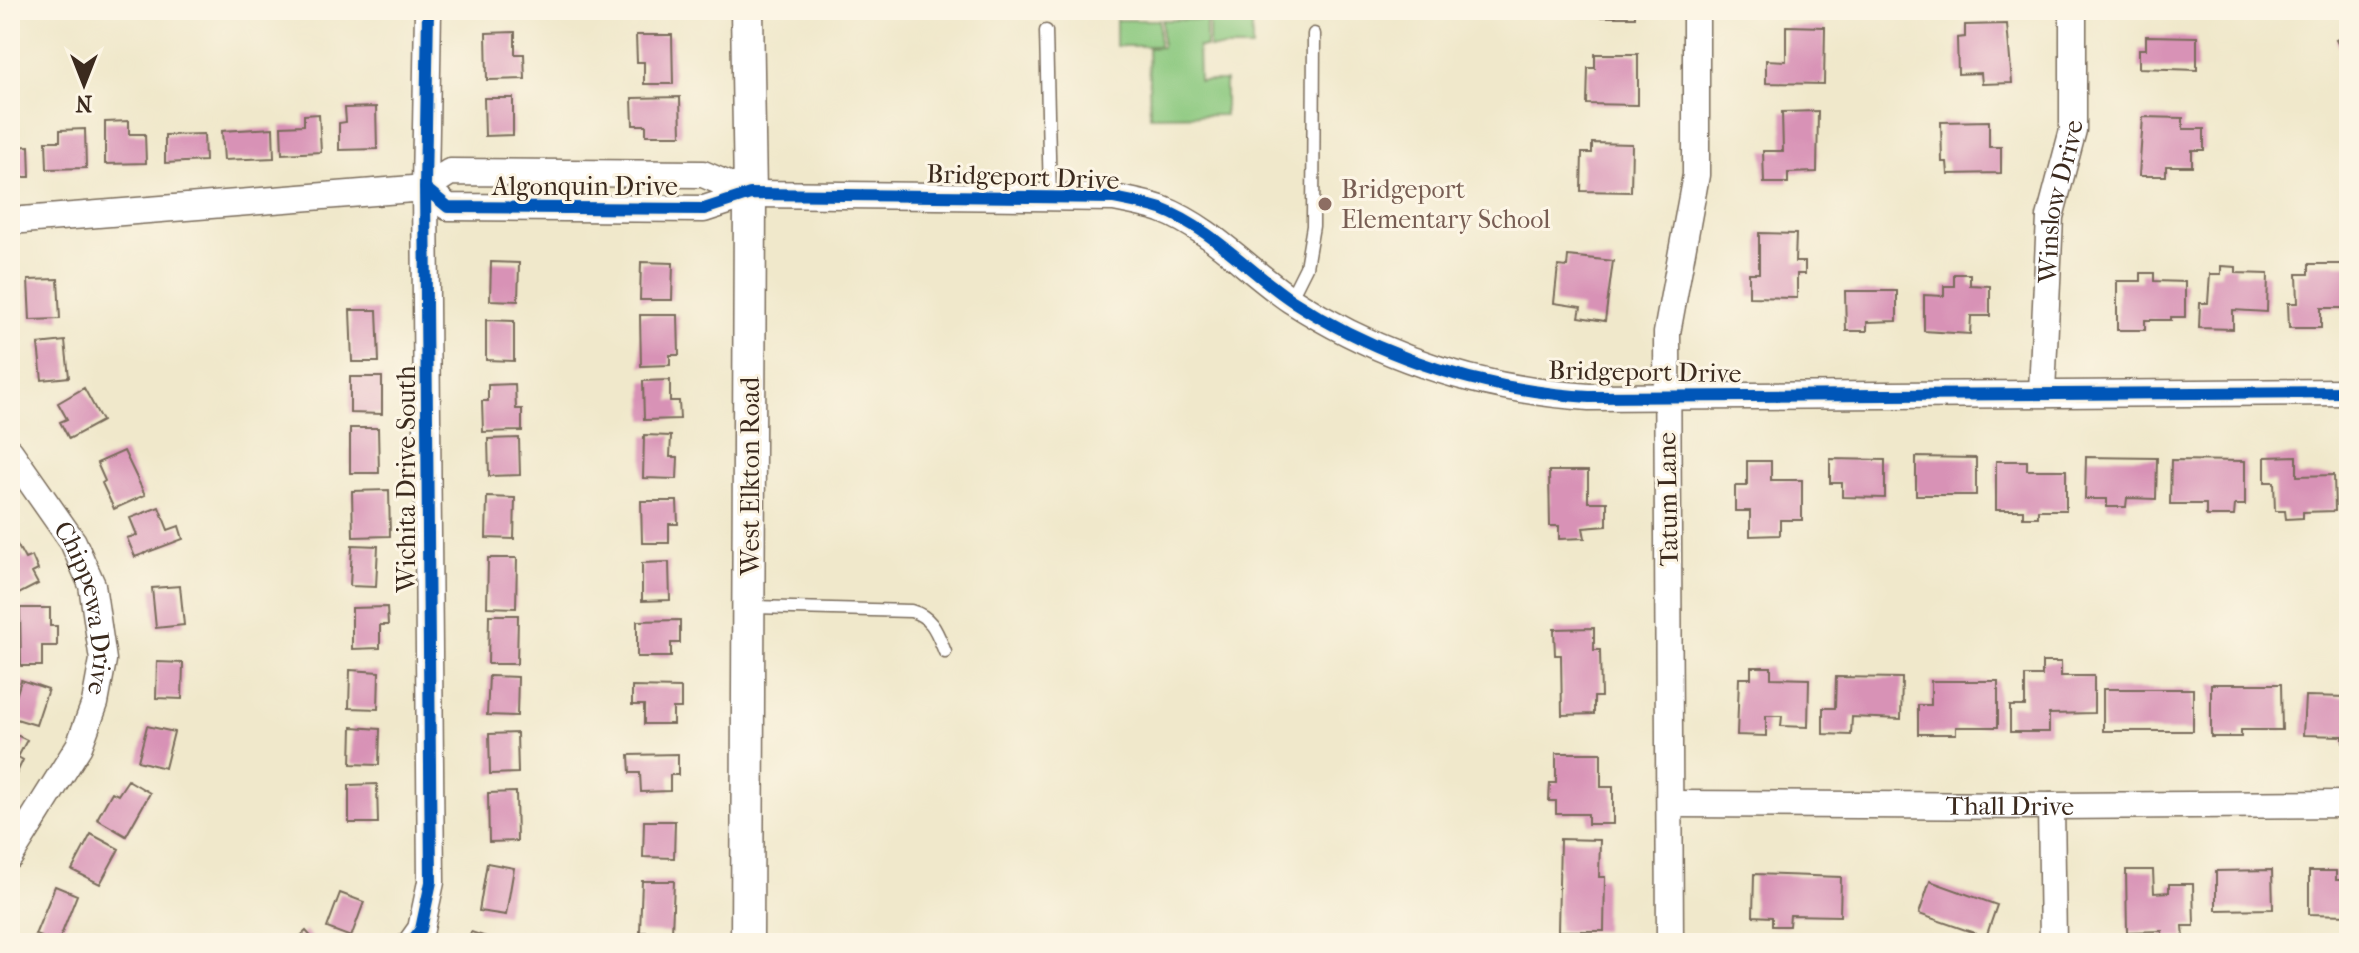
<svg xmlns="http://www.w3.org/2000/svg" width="2359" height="953" viewBox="0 0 2359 953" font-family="'IM FELL French Canon',serif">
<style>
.green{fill:#8ac87e;stroke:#62794e;stroke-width:2}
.building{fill:#d892b6}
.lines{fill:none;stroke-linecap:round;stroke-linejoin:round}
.service-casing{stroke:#7a6c5b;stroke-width:15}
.minor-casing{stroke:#7a6c5b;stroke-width:29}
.tertiary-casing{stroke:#7a6c5b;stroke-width:35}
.service{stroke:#fff;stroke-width:12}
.minor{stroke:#fff;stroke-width:26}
.tertiary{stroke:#fff;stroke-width:32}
.cycleway-casing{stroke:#fcf5e5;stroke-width:17}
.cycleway{stroke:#0057b8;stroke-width:12}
.education-dot{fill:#8d6e63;stroke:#fcf5e5;stroke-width:3}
.labels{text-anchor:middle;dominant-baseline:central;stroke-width:6;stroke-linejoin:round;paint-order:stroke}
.street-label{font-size:26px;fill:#3b2a1e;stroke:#fcf5e5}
.education-label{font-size:26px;fill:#785e54;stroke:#fcf5e5;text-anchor:start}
</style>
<rect width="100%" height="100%" fill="#fcf5e5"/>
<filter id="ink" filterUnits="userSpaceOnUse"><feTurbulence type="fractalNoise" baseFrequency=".0125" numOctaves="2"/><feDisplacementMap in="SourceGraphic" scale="16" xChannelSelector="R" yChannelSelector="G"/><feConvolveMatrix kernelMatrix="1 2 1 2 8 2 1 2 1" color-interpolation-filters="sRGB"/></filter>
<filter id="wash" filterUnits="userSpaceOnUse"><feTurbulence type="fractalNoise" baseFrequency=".006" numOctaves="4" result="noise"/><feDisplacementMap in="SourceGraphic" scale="32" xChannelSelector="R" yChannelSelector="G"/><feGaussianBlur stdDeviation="1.8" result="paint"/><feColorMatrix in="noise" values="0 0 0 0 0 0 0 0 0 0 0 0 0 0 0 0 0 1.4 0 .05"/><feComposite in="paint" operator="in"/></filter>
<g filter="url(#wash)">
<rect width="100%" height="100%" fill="#f0e8cb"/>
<path class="green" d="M1116,20H1159V46H1116Z
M1162,20H1206V47H1198L1199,81H1225V115L1150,116L1148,48L1162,47Z
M1209,21H1252V48H1209Z"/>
<g id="blocks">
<path class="building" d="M1585,10H1635V17H1584Z
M2007,24L2012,83L1982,84L1981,73L1958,74L1957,38L1965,37V25Z
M1786,26L1825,27L1824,84L1766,83V60L1786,61Z
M515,32V54H524L525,79L487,80L486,33Z
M2349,34V63L2336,40Z
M636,35H672L673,84H644V62H637Z
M2146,36L2197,37V70L2139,68V49H2146Z
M1595,54H1638V105L1587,104L1588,68H1595Z
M680,97L681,135H646V125H633L632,98Z
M484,98H513V135L485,136Z
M376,107L377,149L339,150V123L346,122L345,108Z
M1818,111L1817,172L1788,173V183H1764L1763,151H1783L1782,112Z
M319,114L321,152L282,154L281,126L304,125V115Z
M2143,117L2183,118V129H2204V150H2192V166H2166V176H2139Z
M129,121V134H145L146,163L105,164V122Z
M1989,121V147H2001V173L1948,174L1947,162H1942L1941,122Z
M273,128L274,158L224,160L222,131Z
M85,129L86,168L47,169L46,141H60V130Z
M204,134L205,161L165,163V135Z
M1592,143L1632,144L1631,192L1581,191L1582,153H1592Z
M29,146L30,177H10V147Z
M1759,233L1796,234L1795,262H1805V274H1797V298L1749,297V273H1759Z
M1568,256L1613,261L1605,321L1579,317L1581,307L1554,303L1558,266L1567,267Z
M491,262L519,263L518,301L490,300Z
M641,262L673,263L672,300H640Z
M2309,264H2349V308H2321V328H2289L2288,303H2298L2297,274H2309Z
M2221,266L2236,267V273L2268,274L2267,312L2233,310V329L2199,328L2200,303H2208L2210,274H2221Z
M2141,273H2154V281L2185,282V317H2171V320H2145V330H2117V281H2141Z
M1954,274H1970V285L1990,286V316H1971L1970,334L1924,331V295L1944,296V286H1954Z
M58,279L60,319L30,320L28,280Z
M1845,291H1897V321L1867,322V331H1846Z
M350,310H377L379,362H352Z
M640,315H678L679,355H670V365L641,366Z
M486,320L514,321V361L486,360Z
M65,341L69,377L42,380L38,344Z
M350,377H382V414L350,413Z
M670,380V401H679L680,419L644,420L643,381Z
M515,384L516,409H522V431L483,432L482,401H488V385Z
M84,388L102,421L69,439L60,422L67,419L58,403Z
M350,428H378L379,473H350Z
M644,435L671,436L670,457H678L677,479L643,478Z
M519,438L520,475L489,476L488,439Z
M124,451L145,495L114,509L102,483L105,481L97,463Z
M2297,456V476L2334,475L2335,511L2303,512V518L2286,519L2285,511H2275L2274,482H2265V457Z
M1916,457L1976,458V495H1916Z
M2086,457L2157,458L2156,499L2127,498L2126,507H2107V499H2085Z
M1830,459L1885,460V498L1842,497V483H1830Z
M2171,460L2245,461V505H2235L2234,516H2206V504H2170Z
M1747,461H1771V480H1802V520H1780V535L1750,536V511H1735V486H1747Z
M1996,461H2027V470H2066V510H2038V517H2023V510H1996Z
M1549,471H1588V502H1607V526L1583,528L1585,538L1559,539V526H1550Z
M389,490L390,536L353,537L352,491Z
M487,497L515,498L514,539L486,538Z
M641,501H677L678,524H669V543H642Z
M159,507L168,530L179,526L183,539L135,557L127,538L137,535L130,518Z
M15,541L25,559L32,556L38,570L32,573L38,584L13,597L10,591V544Z
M352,545L378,546L376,587L350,586Z
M488,558H517L516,608L487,607Z
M669,562L670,600L642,601V563Z
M180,586L184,625L156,628L152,588Z
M387,607L388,625H380V648L352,649V608Z
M20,608H50V626H57V646H42V666H21Z
M489,615H518L517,664H488Z
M680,620V643H671V657H637V621Z
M1594,628V650H1600L1601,697H1594V714L1562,715L1561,655H1555L1554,629Z
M157,662L183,663L182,699L156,698Z
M2042,662H2061V676H2094V713L2049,714V732H2010V706H2025V676H2042Z
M1751,667H1771V678L1809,679L1808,727L1781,726L1782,716H1766V736L1737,735L1739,678H1751Z
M350,670L379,672L378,709L349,708Z
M489,676L518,677L517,716L487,715Z
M1836,677L1902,678L1901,719L1852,717L1851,735L1823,734V708H1835Z
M21,680L48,689L36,725L10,717Z
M1931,681H1998V727H1956V734H1918V705H1931Z
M2211,684H2281L2282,730H2241V737H2211Z
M632,687L681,688V708H673V724H644V705H632Z
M2103,689H2193V731H2103Z
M2305,696L2349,697V743H2343V736L2303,735Z
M147,726L174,732L165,768L138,761Z
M352,727L380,729L379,765L351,764Z
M10,732L27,740L18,757L23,760L14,779L10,777Z
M517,733L518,773L490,774L489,734Z
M1556,753H1601V787H1613V824H1588V814H1556V801H1549L1550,783H1556Z
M678,754V775H670V791L641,792L640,773H630L629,755Z
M128,780L150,793L126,836L97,819L112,792L118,795Z
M377,784L378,823H349V785Z
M516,792L517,841L489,842L488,793Z
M644,821H675L674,858L643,857Z
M91,834L119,849L100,884L72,870Z
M1560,839L1600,840L1599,877H1605L1604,931H1558Z
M487,863L514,868L506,915L479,911Z
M2126,870H2153L2154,893L2169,892V884H2193L2194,926H2183L2184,938H2162V931L2127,932Z
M2272,870L2273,909L2216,910V871Z
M2309,871H2336V880H2349V915L2309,914Z
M1754,874L1841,877L1840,916L1790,915L1789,926H1772V917L1753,916Z
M642,881H674L672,933L640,932Z
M1930,881L1997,905L1986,937L1919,914Z
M55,886L77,895L58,943L35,935Z
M340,893L364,902L351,937L327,928Z
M306,931L317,943H293Z
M471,932L502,942V943H467Z"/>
</g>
</g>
<g filter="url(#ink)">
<use href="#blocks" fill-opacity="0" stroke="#7a6c5b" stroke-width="2"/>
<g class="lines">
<g class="service-casing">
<path id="service" d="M1046,31L1050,197
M1290,299L1306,267L1313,226L1314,34
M751,607L911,611C933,617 937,633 945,652"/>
</g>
<g class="minor-casing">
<g id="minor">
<path d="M425,188L448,207L704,209L750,194L1114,198C1129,201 1146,204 1161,209C1211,228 1248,271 1291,300C1381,358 1483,390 1589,397L2349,392"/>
<path d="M10,221L425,188L450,172L703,174L750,194"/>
<path id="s1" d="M2042,392L2050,217L2073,130V10"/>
<path id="s2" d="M10,452L73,542L92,585L103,660L95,703L79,746L10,856"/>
<path id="s3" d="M1670,804L2051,806L2349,804"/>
<path d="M2051,806L2053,943"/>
<path d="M411,943L421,929L431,882L425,188L428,10"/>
<path d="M1670,943L1667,333L1696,175V10"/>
</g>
</g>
<g class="tertiary-casing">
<path id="tertiary" d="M747,10L750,194L747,943"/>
</g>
<use href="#service" class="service"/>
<use href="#minor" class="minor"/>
<use href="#tertiary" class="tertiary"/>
<g class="cycleway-casing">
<path id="cycleway" d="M425,188L448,207L704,209L750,194L1114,198C1129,201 1146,204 1161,209C1211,228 1248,271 1291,300C1381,358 1483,390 1589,397L2349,392
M411,943L421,929L431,882L425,188L428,10"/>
</g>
<use href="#cycleway" class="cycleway"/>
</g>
</g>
<circle class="education-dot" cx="1325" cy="204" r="8"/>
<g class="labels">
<g class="street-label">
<text transform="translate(1023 177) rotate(2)">Bridgeport Drive</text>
<text x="585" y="186">Algonquin Drive</text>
<text stroke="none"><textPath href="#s1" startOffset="192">Winslow Drive</textPath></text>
<text transform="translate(1645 372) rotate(1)">Bridgeport Drive</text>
<text transform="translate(750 476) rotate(-90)">West Elkton Road</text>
<text transform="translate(406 479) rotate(-90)">Wichita Drive South</text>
<text transform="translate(1668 499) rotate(-91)">Tatum Lane</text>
<text stroke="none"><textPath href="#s2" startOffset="178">Chippewa Drive</textPath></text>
<text stroke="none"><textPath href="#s3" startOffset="340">Thall Drive</textPath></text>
</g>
<g class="education-label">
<text x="1341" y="189">Bridgeport<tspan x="1341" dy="30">Elementary School</tspan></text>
</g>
</g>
<rect width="2359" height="953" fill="none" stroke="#fcf5e5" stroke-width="40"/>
<g transform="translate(84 84) rotate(180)" stroke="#fcf5e5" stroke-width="6" paint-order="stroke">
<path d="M0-6L14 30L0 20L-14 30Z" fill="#3b2a1e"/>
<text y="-12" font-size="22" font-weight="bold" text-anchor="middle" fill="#3b2a1e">N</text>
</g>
</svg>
